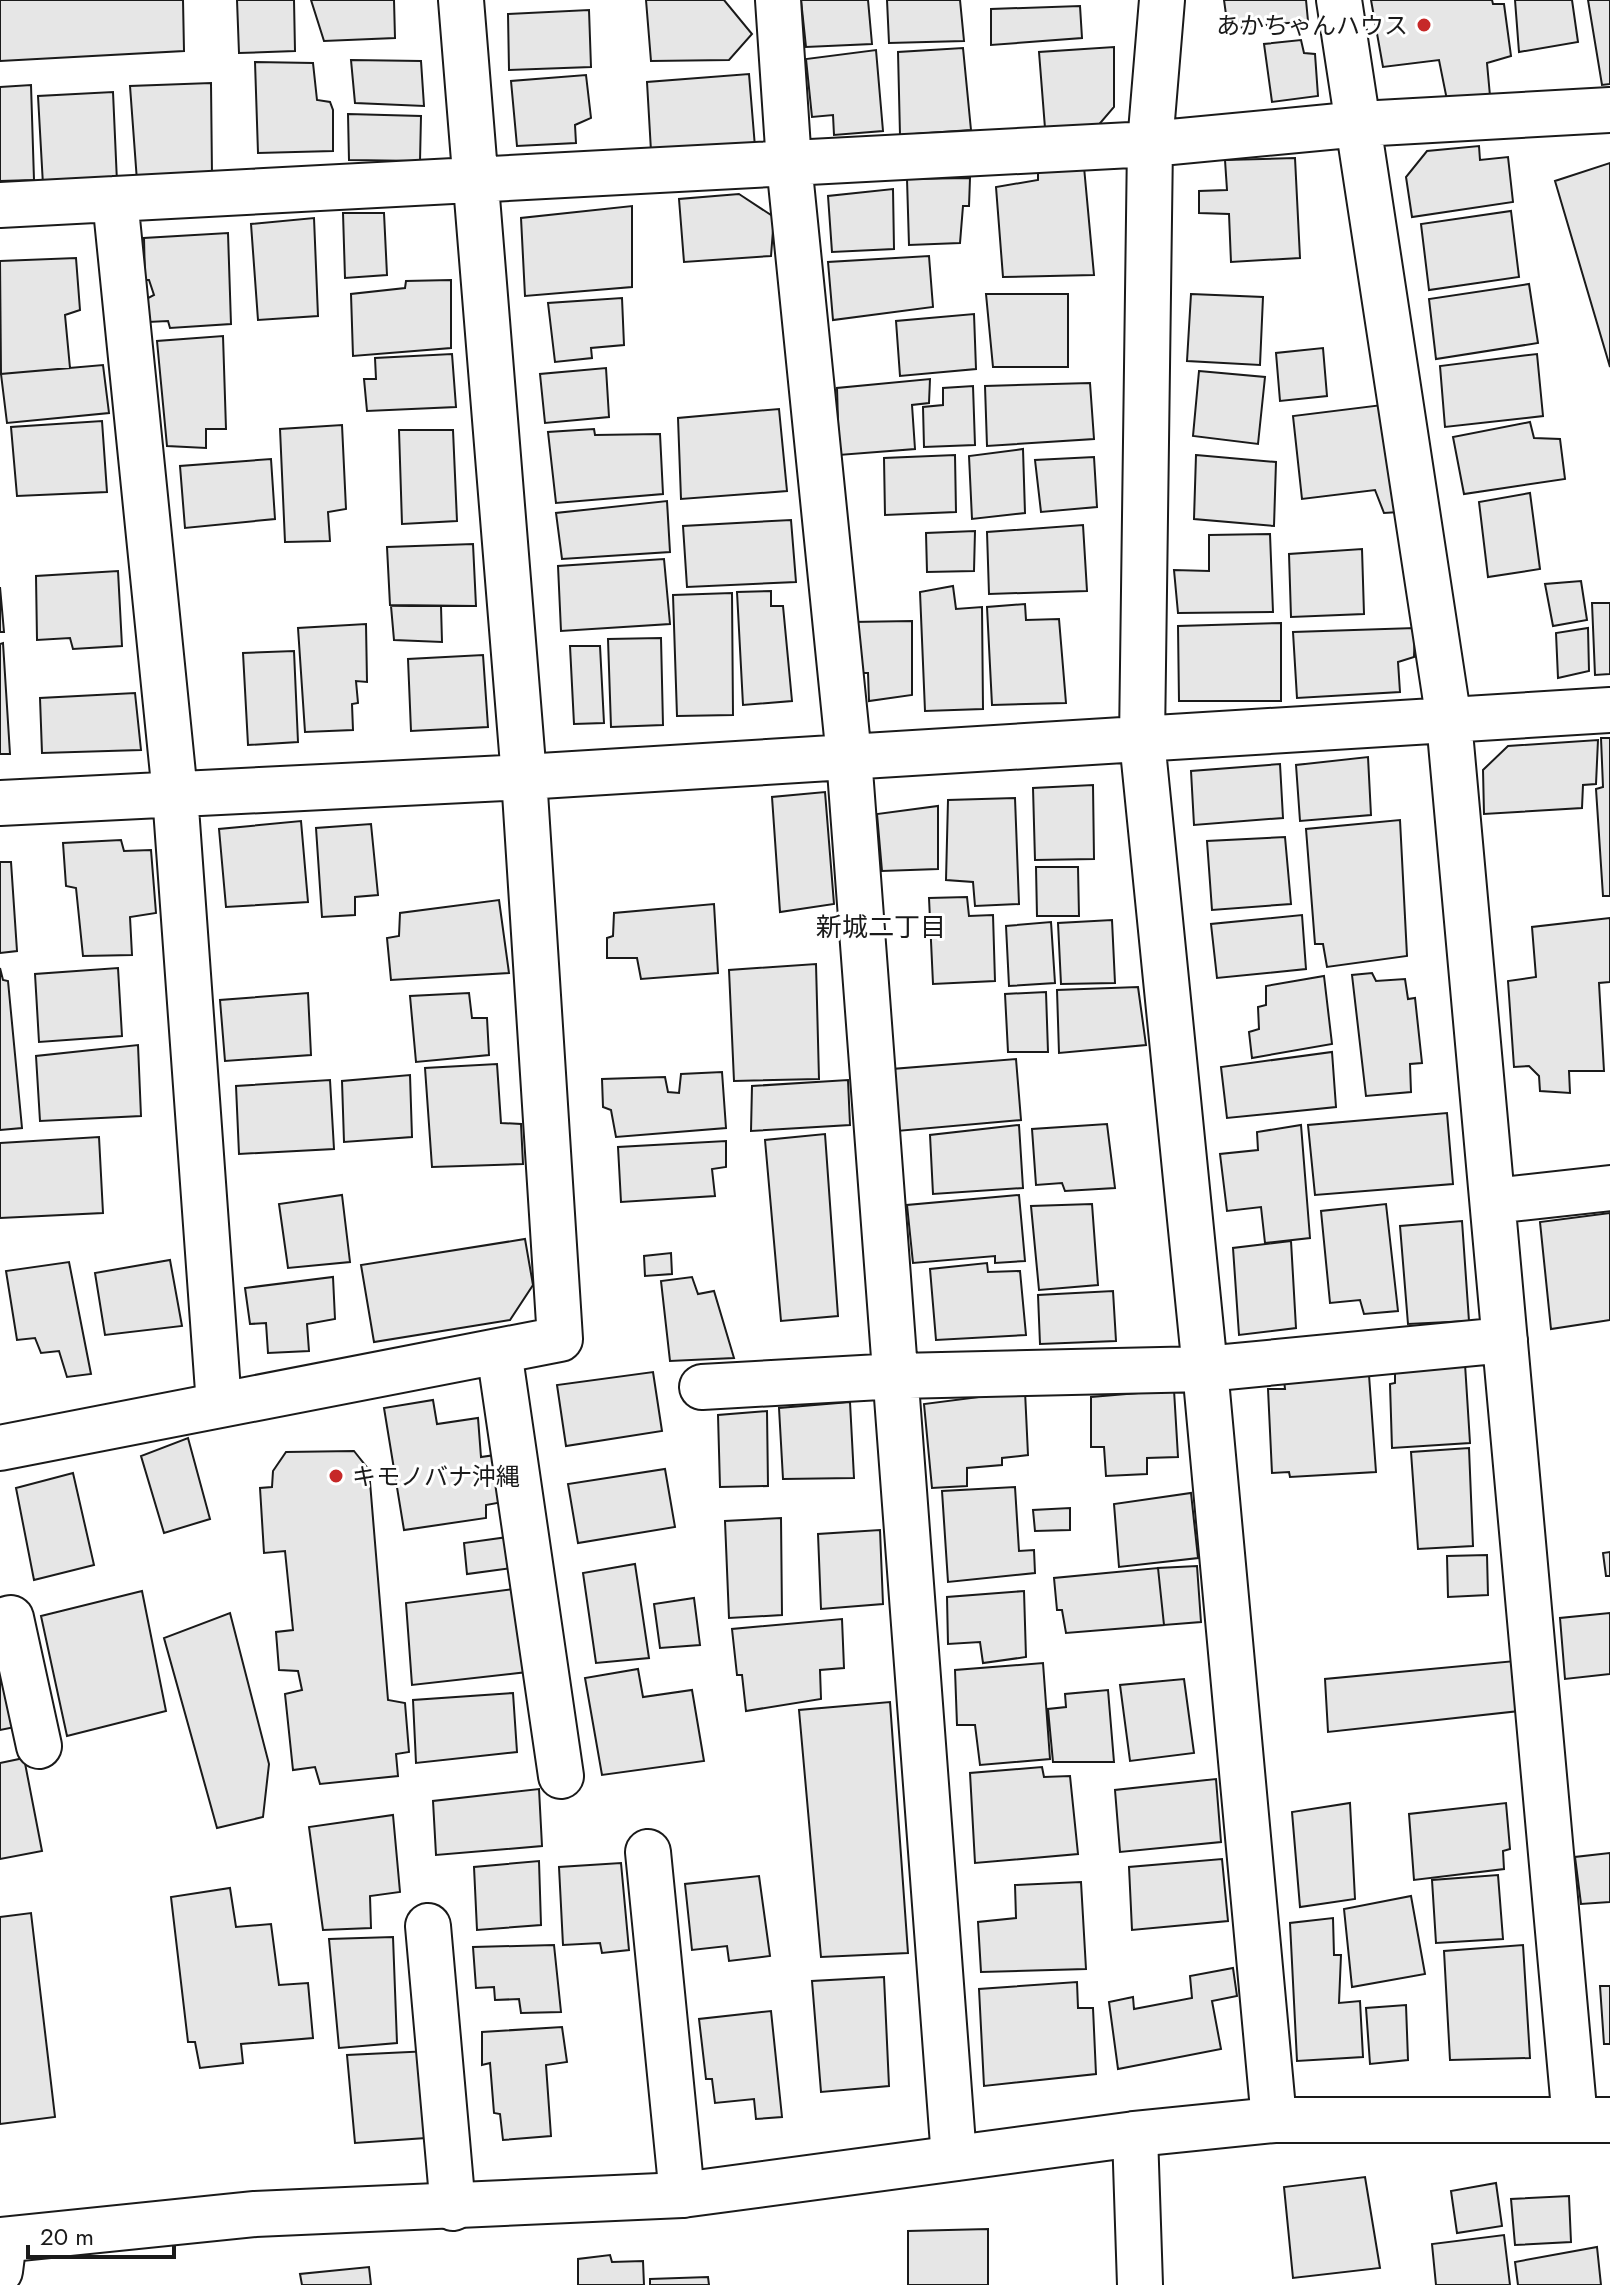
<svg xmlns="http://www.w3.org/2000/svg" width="1610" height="2285" viewBox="0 0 1610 2285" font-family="Jost,'Noto Sans JP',sans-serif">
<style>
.building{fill:#e6e6e6;stroke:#1a1a1a;stroke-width:2}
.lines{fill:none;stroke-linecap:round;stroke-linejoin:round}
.minor-casing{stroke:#1a1a1a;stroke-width:48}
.tertiary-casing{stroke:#1a1a1a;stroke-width:48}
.minor{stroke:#fff;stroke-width:44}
.tertiary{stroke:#fff;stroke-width:44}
.poi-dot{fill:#c62828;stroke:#fff;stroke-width:3}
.labels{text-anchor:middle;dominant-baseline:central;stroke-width:6;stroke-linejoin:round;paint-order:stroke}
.poi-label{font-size:24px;fill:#1a1a1a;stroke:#fff;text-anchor:end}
.neighbourhood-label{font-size:26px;fill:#1a1a1a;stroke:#fff}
</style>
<rect width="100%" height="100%" fill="#fff"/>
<path class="building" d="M0,0H183L184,51L0,61Z
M237,0H294L295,51L239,53Z
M311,0H394L395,38L324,41Z
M646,0H724L752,34L729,60L651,61Z
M801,0H868L872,44L806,47Z
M887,0H960L964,41L889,43Z
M1224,0H1306L1308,21L1228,29Z
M1371,0H1492L1493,4H1504L1511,56L1487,63L1490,96L1447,100L1439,60L1383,67Z
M1515,0H1572L1578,42L1519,52Z
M1588,0H1610V84L1602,85Z
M1080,6L1082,38L991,45V9Z
M589,10L591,67L509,70L508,14Z
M1301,40L1304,53L1315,54L1318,96L1272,102L1264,44Z
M1114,47V107L1096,128H1045L1039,52Z
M963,48L971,130L900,135L898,52Z
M876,50L883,131L834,135L833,115L812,117L806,59Z
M351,60L421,61L424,106L355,103Z
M255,62L313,63L317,100L330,102L333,110V151L258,153Z
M749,74L755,147L651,151L647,82Z
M586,75L591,118L575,125L576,143L517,146L511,81Z
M211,83L212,175L137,181L130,86Z
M31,85L34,180L0,181V87Z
M113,92L117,182L43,185L38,96Z
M348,114L421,116L420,161L349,160Z
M1479,146L1480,160L1508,157L1513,202L1412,217L1406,177L1427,151Z
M1295,158L1300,258L1231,262L1229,214L1199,213V191L1227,190L1225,160Z
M1610,163V367L1555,181Z
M1084,167L1094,275L1003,277L996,187L1038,180V169Z
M970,178L969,206H963L960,243L909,245L907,179Z
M893,189L894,249L832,252L828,196Z
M739,194L774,217L771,256L684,262L679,199Z
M632,206V287L525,296L521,218Z
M1511,211L1519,277L1429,290L1421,224Z
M343,213H384L387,275L345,278Z
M314,218L318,316L258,320L251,224Z
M228,233L231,324L170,328L168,321L148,322V298L154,295L149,280H145L144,238Z
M929,256L933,307L833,320L828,262Z
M76,258L80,310L65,315L70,368L1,374L0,261Z
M451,280V348L353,356L351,294L405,288L406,281Z
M1529,284L1538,343L1436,359L1429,299Z
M986,294H1068V367H993Z
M1191,294L1263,297L1260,365L1187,361Z
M622,298L624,345L591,348L592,358L555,362L548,303Z
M974,314L976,369L900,376L896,321Z
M223,336L226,429H206V448L167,446L157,341Z
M1323,348L1327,396L1280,401L1276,353Z
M452,354L456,407L367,411L364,379H376L375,358Z
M1537,354L1543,416L1445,427L1440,366Z
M103,365L109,413L7,423L1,374Z
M606,368L609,417L545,423L540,374Z
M1199,371L1265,377L1258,444L1193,436Z
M930,379L929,403L912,405L915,449L839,455L837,388Z
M1090,383L1094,439L987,446L985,386Z
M973,386L975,445L924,447L923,407L943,405V388Z
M1382,405L1399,512L1384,513L1375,490L1302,499L1293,416Z
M779,409L787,491L681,499L678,418Z
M102,421L107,492L17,496L11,427Z
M1530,422L1534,438L1560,439L1565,479L1464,494L1453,437Z
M342,425L346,509L328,512L330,541L285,542L280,429Z
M594,429L595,435L660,434L663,494L556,503L548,432Z
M399,430H453L457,521L402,524Z
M1023,449L1025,513L972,519L969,456Z
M955,455L956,512L885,515L884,458Z
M1196,455L1276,462L1274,526L1194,519Z
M1094,457L1097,507L1041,512L1035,460Z
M271,459L275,519L185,528L180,466Z
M1530,493L1540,569L1488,577L1479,502Z
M667,501L670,552L562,559L556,513Z
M791,520L796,582L687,587L683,526Z
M1083,525L1087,591L989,594L987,532Z
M975,531L974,571L927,572L926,533Z
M1270,534L1273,612L1178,613L1174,570L1209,571V535Z
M473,544L476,606L390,605L387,547Z
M1362,549L1364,614L1291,617L1289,554Z
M664,559L670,624L561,631L558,566Z
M118,571L122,646L73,649L70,638L37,640L36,576Z
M1581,581L1587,620L1553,626L1545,584Z
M953,586L956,609L982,607L983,709L925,711L920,592Z
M0,587L4,632H0Z
M771,591V606H783L792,701L743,705L737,592Z
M732,593L733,715L677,716L673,595Z
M1592,603H1610V674L1595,675Z
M1025,604L1026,620L1059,619L1066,703L992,705L987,607Z
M391,606H441L442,642L394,640Z
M912,621V695L869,701L868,673H851V622Z
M1281,623V701H1179L1178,626Z
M366,624L367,682L356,681L358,703L352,704L353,730L305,732L298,628Z
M1415,628L1414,657L1398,662L1400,692L1297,698L1293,632Z
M1588,628L1589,671L1558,678L1556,633Z
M661,638L663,725L611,727L608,639Z
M3,643L10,754H0V644Z
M570,646H600L604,723L574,724Z
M294,651L298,742L248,745L243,653Z
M483,655L488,727L411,731L408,659Z
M135,693L141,750L42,753L40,698Z
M1601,738H1610V896H1603L1596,789L1603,787Z
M1598,740L1596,784L1583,785L1582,808L1484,814L1483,770L1508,746Z
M1368,757L1371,815L1300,821L1296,765Z
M1280,764L1283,818L1194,825L1191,771Z
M1093,785L1094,859L1035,860L1033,788Z
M825,792L834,904L780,912L772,797Z
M1015,798L1019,904L975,906L973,882L946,880L948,800Z
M938,806V869L882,871L877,814Z
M1400,820L1407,956L1327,967L1323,944H1315L1306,829Z
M301,821L308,902L226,907L219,829Z
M371,824L378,895L355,897V915L322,917L316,828Z
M1285,837L1291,904L1212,910L1207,841Z
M121,840L124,851L151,850L156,913L130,917L132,955L83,956L76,888L66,886L63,843Z
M0,862H11L17,951L0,953Z
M1036,867H1078L1079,916H1037Z
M967,897L969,916L993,915L995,981L933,984L929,898Z
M499,900L509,973L391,980L387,938L399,936L400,913Z
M714,904L718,973L641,979L637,958H607V938L613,936L614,913Z
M1302,915L1306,969L1217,978L1211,924Z
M1610,918V982L1599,983L1604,1071H1569L1570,1093L1540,1091L1539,1076L1529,1066L1514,1067L1508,981L1536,977L1532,927Z
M1112,920L1115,983L1061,984L1058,923Z
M1051,922L1055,983L1009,986L1006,926Z
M816,964L819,1079L734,1081L729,970Z
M0,968L3,980L8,981L22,1128L0,1130Z
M118,968L122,1036L39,1042L35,974Z
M1372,973L1376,981L1405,979L1408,999L1415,998L1422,1063L1410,1064L1411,1092L1366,1096L1352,975Z
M1324,976L1332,1044L1252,1058L1249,1032L1259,1029L1258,1007L1266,1005V986Z
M1138,987L1146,1045L1059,1053L1057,990Z
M1046,992L1048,1052H1008L1005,994Z
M308,993L311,1055L225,1061L220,1000Z
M469,993L472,1018H487L489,1055L416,1062L410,996Z
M138,1045L141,1116L40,1121L36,1056Z
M1332,1052L1336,1107L1227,1118L1221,1067Z
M1016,1059L1021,1120L897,1131L892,1069Z
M497,1064L501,1123L521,1124L523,1164L432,1167L425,1068Z
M722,1072L726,1128L616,1137L611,1110L603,1107L602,1079L665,1077L668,1092L679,1093L681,1074Z
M410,1075L412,1137L344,1142L342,1081Z
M330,1080L334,1149L239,1154L236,1086Z
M848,1080L850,1125L751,1131L752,1086Z
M1447,1113L1453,1184L1315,1195L1308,1125Z
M1107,1124L1115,1188L1065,1191L1062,1183L1036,1185L1032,1129Z
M1019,1125L1023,1188L933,1194L930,1135Z
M1301,1125L1310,1238L1265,1243L1261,1207L1227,1211L1220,1154L1258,1150L1257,1132Z
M825,1134L838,1316L781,1321L765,1140Z
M99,1137L103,1213L0,1218V1143Z
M726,1141V1167L712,1169L715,1196L621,1202L618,1147Z
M342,1195L350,1262L288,1268L279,1204Z
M1019,1195L1025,1261L995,1263V1256L913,1263L907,1205Z
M1092,1204L1098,1285L1039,1290L1031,1206Z
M1386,1204L1398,1311L1364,1314L1360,1300L1330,1303L1321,1211Z
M1610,1213V1320L1551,1329L1540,1222Z
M1462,1221L1469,1321L1408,1324L1400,1226Z
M525,1239L533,1285L510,1320L374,1342L361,1265Z
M1291,1241L1296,1328L1239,1335L1233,1248Z
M671,1253L672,1274L645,1276L644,1256Z
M170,1260L182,1326L105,1335L95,1273Z
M69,1262L91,1374L67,1377L59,1351L41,1353L35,1338L17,1340L6,1271Z
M987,1263L988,1272L1020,1271L1026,1335L936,1340L930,1269Z
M333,1277L335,1319L307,1324L309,1351L268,1353L266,1323L250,1324L245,1288Z
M692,1277L698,1294L714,1291L734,1358L670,1361L661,1281Z
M1113,1291L1116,1341L1040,1344L1038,1295Z
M1465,1364L1470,1443L1392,1448L1390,1384L1395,1383V1369Z
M653,1372L662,1431L566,1446L557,1385Z
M1369,1375L1376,1472L1290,1477L1289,1472L1272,1473L1268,1389H1285L1284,1380Z
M1174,1390L1178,1457L1147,1458V1474L1106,1476L1104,1447H1091V1397Z
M1025,1391L1028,1455L1002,1458V1465L967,1468V1486L932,1488L924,1404Z
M433,1400L437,1424L478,1418L481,1457L502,1454L508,1501L486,1505V1518L404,1530L384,1408Z
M850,1402L854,1478L783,1479L779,1408Z
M767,1411L768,1486L720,1487L718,1415Z
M188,1438L210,1519L164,1533L141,1456Z
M1469,1448L1473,1546L1418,1549L1411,1452Z
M354,1451L369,1470L388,1700L405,1703L409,1752L396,1754L398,1776L320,1784L315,1767L293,1770L285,1694L302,1690L298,1671L279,1670L276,1632L293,1630L285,1551L264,1553L260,1488L272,1487L273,1471L286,1452Z
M665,1469L675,1527L578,1543L568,1484Z
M73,1473L94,1565L34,1580L16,1488Z
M1015,1487L1019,1551L1034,1550L1035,1573L948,1582L942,1491Z
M1191,1493L1198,1558L1119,1567L1114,1504Z
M1070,1508V1530L1035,1531L1033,1510Z
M781,1518L782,1615L729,1618L725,1521Z
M880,1530L883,1604L821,1609L818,1534Z
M508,1537L512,1568L467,1574L464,1543Z
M1610,1552V1576H1606L1603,1553Z
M1487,1555L1488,1595L1448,1597L1447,1556Z
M635,1564L649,1658L596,1663L583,1573Z
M1197,1566L1201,1622L1164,1625L1158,1568Z
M1158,1568L1164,1625L1066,1633L1062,1610H1057L1054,1578Z
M521,1588L527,1672L412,1685L406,1603Z
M142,1591L166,1711L67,1736L41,1616Z
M1024,1591L1026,1657L983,1663L980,1642L948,1644L947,1597Z
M694,1598L700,1645L660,1648L654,1604Z
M230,1613L269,1764L263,1817L217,1828L164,1638Z
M1610,1613V1674L1565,1679L1560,1618Z
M842,1619L844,1668L820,1670L821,1699L746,1711L742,1675H737L732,1629Z
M0,1641L20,1726L0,1730Z
M1515,1661L1519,1711L1328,1732L1325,1679Z
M1043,1663L1050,1759L980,1765L975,1725H957L955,1670Z
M638,1669L643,1697L692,1690L704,1761L602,1775L585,1678Z
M1184,1679L1194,1753L1130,1761L1120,1685Z
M1108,1690L1114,1762H1053L1048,1709L1066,1707L1065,1694Z
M513,1693L517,1752L416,1763L413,1700Z
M890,1702L908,1953L821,1957L799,1710Z
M24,1758L42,1851L0,1859V1763Z
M1042,1767L1044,1777L1070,1776L1078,1854L975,1863L970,1773Z
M1216,1779L1221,1842L1120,1852L1115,1790Z
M539,1789L542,1846L436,1855L433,1801Z
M1350,1803L1355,1899L1300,1907L1292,1812Z
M1506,1803L1510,1849L1503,1851L1504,1869L1414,1880L1409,1814Z
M393,1815L400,1892L370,1896L371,1928L323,1930L309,1827Z
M1610,1853V1902L1581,1904L1575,1857Z
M1222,1859L1228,1921L1132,1930L1129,1867Z
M539,1861L541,1925L477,1930L474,1867Z
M621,1863L629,1950L602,1953L600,1943L563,1945L559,1867Z
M1498,1875L1503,1939L1436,1943L1432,1880Z
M759,1876L770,1956L729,1961L727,1946L692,1950L685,1884Z
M1081,1882L1086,1969L981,1972L978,1922L1016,1918L1015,1885Z
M230,1888L236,1927L271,1924L279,1985L308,1983L313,2038L241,2044L243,2063L200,2068L195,2042H188L171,1897Z
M1411,1896L1425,1974L1352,1987L1344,1909Z
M31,1913L55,2117L0,2124V1917Z
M1333,1918L1334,1955H1341L1339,2003L1360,2001L1363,2057L1297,2061L1290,1923Z
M393,1937L397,2043L339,2048L329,1939Z
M554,1945L561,2012L521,2013L519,1999L495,2000L494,1987L476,1988L473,1947Z
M1523,1945L1530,2058L1450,2060L1444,1951Z
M1233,1968L1237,1996L1212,2001L1221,2049L1118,2069L1109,2002L1133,1997L1134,2009L1192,1998L1190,1976Z
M884,1977L889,2086L821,2092L812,1981Z
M1077,1982L1078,2008H1093L1096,2074L984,2086L979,1989Z
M1600,1986H1610V2044H1604Z
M1406,2005L1408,2060L1370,2064L1366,2008Z
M771,2011L782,2117L756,2119L754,2099L715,2103L712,2079H706L699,2019Z
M562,2027L567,2062L546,2065L551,2136L503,2140L500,2114L494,2113L490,2063L482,2065V2032Z
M430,2051L440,2137L355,2143L347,2055Z
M1365,2177L1380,2268L1293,2278L1284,2187Z
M1496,2183L1502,2226L1457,2233L1451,2191Z
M1569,2196L1571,2242L1515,2245L1511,2199Z
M988,2229V2285H908V2231Z
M1504,2235L1510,2285H1436L1432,2244Z
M1597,2247L1601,2285H1518L1515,2262Z
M610,2255L612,2262L643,2261L644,2285H578V2259Z
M369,2267L371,2285H302L300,2274Z
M708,2277L709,2285H650V2279Z"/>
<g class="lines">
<g class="minor-casing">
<path id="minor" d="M778,0L789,163L849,757L954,2158
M1162,0L1150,144L1142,740L1205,1369L1274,2120
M1339,0L1449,721L1575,2120
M115,199L175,794L219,1405
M0,205L1150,144L1360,124L1610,110
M0,803L524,777L1610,710
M1493,1201L1610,1188
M499,1351L561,1776
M702,1387L898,1376L1205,1369L1505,1340
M0,1448L560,1339L524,777L461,0
M0,1621L11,1618L39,1746
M648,1852L682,2195
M428,1926L453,2208
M1135,2134L1140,2285
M0,2271L4,2240"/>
</g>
<g class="tertiary-casing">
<path id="tertiary" d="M0,2240L255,2214L682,2195L1135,2134L1274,2120H1610"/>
</g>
<use href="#minor" class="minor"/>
<use href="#tertiary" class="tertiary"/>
</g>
<g class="poi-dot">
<circle cx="1424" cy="25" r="8"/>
<circle cx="336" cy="1476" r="8"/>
</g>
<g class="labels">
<g class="poi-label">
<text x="1408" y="25">あかちゃんハウス</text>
<text x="352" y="1476" text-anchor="start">キモノバナ沖縄</text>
</g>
<g class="neighbourhood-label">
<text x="881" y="927">新城二丁目</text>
</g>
</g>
<path d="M28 2245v12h146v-12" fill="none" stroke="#1a1a1a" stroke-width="4"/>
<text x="40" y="2245" font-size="24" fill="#1a1a1a" stroke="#ffffff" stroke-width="6" paint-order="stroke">20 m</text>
</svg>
